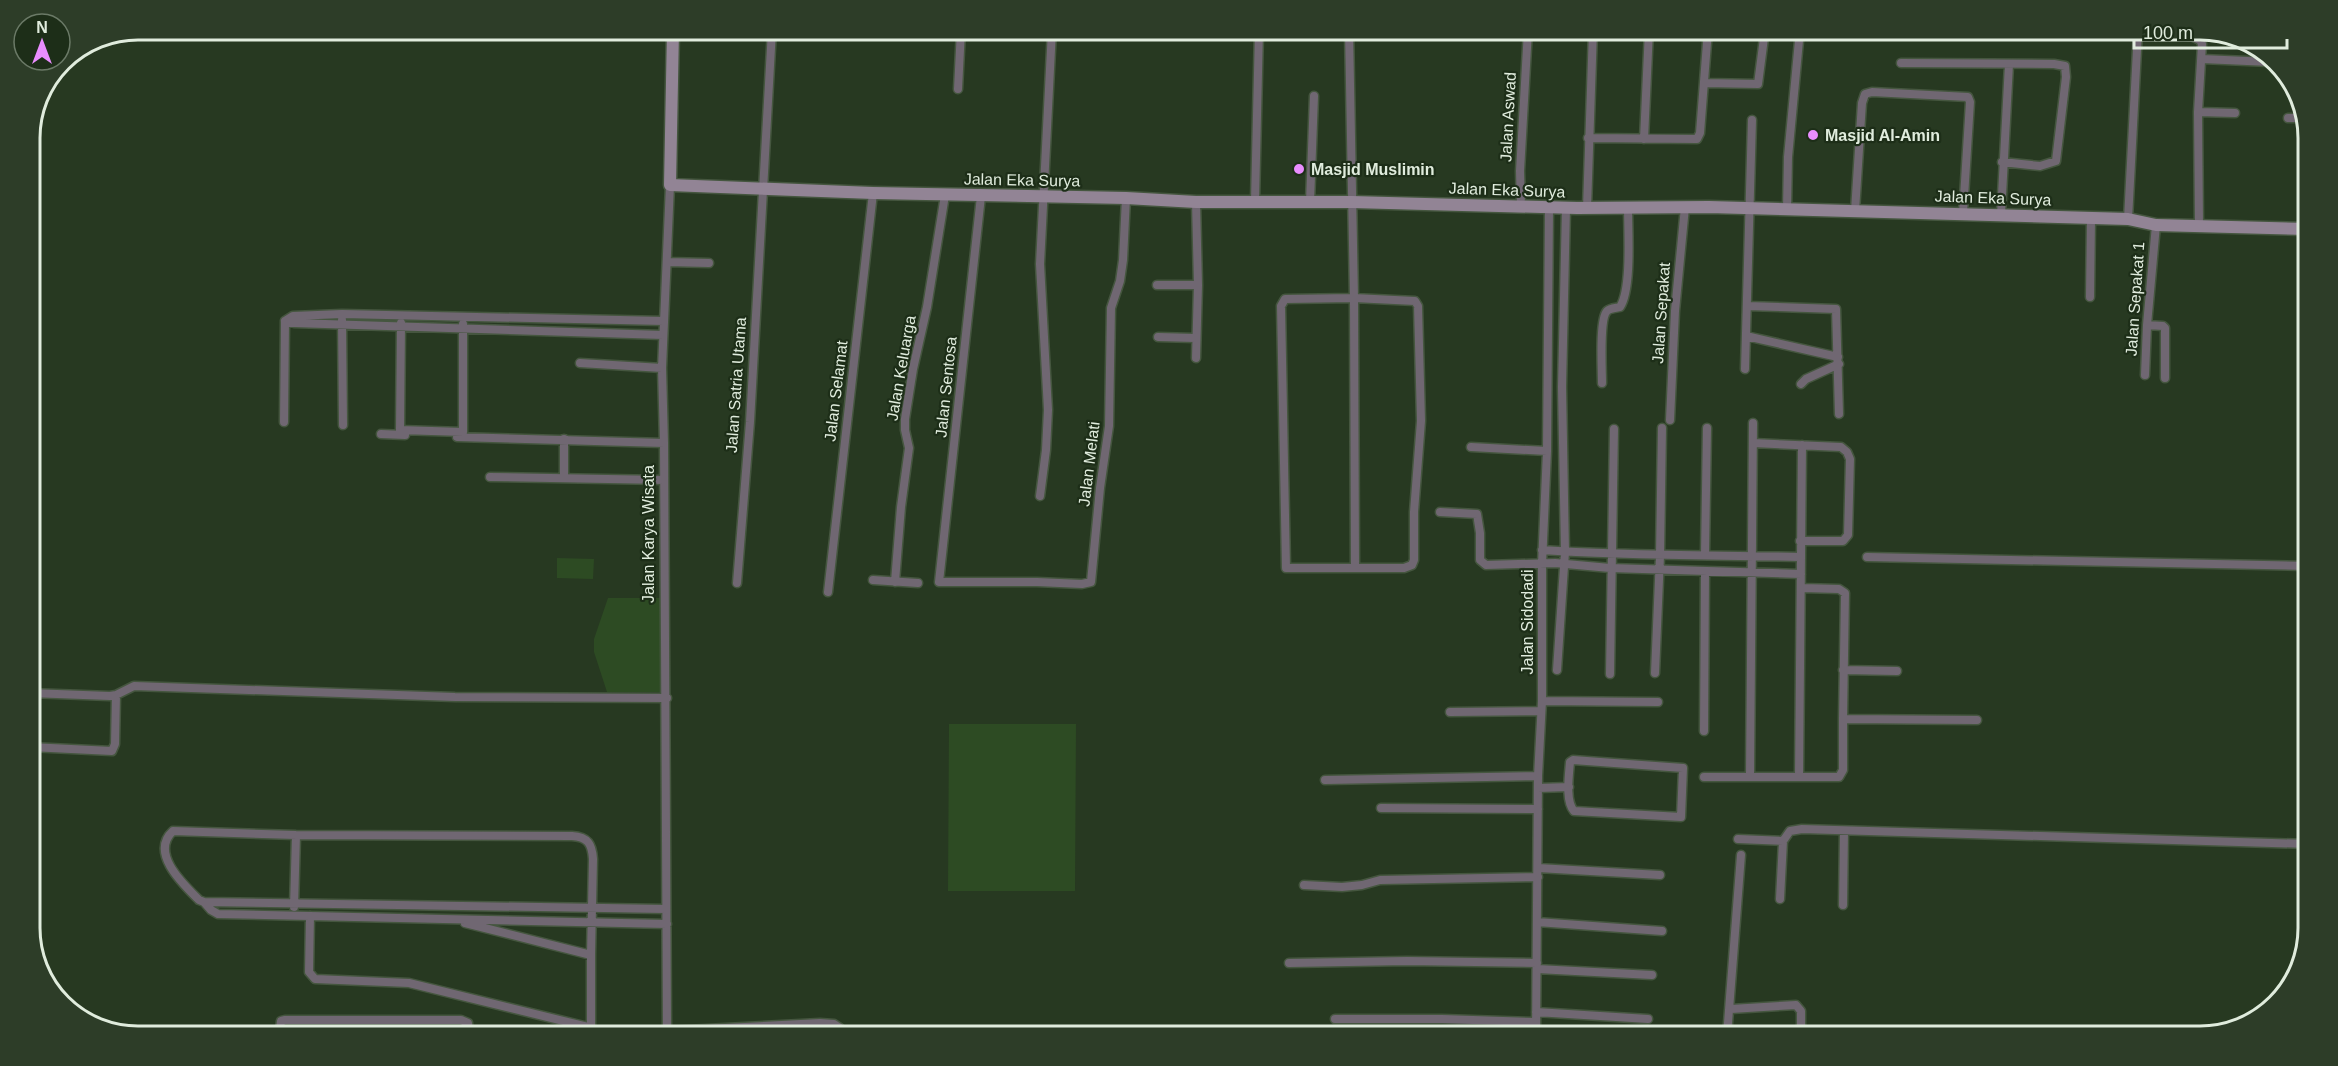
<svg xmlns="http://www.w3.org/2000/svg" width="2338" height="1066" viewBox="0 0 2338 1066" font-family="Arial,sans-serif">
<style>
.green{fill:#2d4b23}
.water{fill:#6e4e76}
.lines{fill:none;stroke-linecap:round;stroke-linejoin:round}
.river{stroke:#6e4e76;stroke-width:18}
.street-casing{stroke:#45563f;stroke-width:11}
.secondary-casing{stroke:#45563f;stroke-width:15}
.street{stroke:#706772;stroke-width:8}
.secondary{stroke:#928495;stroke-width:12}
.poi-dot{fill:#e98dfe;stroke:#1d2e18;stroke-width:2}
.labels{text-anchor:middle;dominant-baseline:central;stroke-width:4.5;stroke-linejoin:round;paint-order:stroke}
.street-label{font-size:16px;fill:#e0ecdd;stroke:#1d2e18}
.poi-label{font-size:16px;font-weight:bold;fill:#e0ecdd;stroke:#1d2e18;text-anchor:start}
.rim{fill:none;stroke:#e0ecdd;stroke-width:3}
</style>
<rect width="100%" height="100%" fill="#273921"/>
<path class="green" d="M557,558L594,559L593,579L557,578Z
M608,598H661V692H607L594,652V639Z
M949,724H1076L1075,891H948Z"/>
<path class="water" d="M1438,1027L1439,1036H1409L1408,1030Z"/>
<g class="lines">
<path class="river" d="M136,1035L139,1034L142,1036"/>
<g class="street-casing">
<path id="street" d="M1349,30L1354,298L1355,568
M2101,30L2191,36L2200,40L2202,44L2198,112L2199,226
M2202,59L2270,62
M1901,63L2054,64L2065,66L2066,77L2056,161L2040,166L2002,162
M1705,83L1758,84L1765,30
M958,89L961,30
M2198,112L2235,113
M2288,118H2303
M1588,138L1697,139L1700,133L1708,30
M1644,139L1649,30
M981,196L939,582H1037L1082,584L1091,582L1100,488L1109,426L1111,308L1120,281L1123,260L1126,198
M1255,201L1259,30
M1310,202L1314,96
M1521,206L1520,171L1528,30
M1587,208L1593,30
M1787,209L1788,157L1800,30
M1855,211L1862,103L1865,94L1872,92L1968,97L1970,102L1963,213
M2001,214L2009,64
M2128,219L2138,31
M667,262L709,263
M1157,285H1198
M2090,297L2091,219
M1354,298L1415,301L1418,306L1421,421L1414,512V560L1412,565L1404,568H1286L1281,306L1285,299Z
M1747,306L1836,309L1839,414
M342,320L343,425
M285,321L293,316L342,314L664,321
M285,321L294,323L663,335
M401,323L400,430L463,432V324
M2147,325L2163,326L2165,328V378
M1746,336L1838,357
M1158,337L1195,338
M1196,358L1198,285L1196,202
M580,363L662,368
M1745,369L1752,120
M2145,375L2147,325L2156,225
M1602,383C1602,370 1599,319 1607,311C1610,308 1616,308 1620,307C1632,289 1628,230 1628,207
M1801,384L1806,379L1839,364
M1670,420L1675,311L1685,207
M284,422L285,321
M381,434L405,435
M457,437L664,443
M1753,443L1841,447L1847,452L1850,459L1848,535L1843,541H1800
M1471,447L1547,451
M490,477L664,480
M564,478V439
M1040,496L1046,450L1048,410L1040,264L1052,30
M1440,512L1477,514L1480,533V560L1486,565L1555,563L1610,568L1801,574
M1542,550C1628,556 1714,555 1800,557
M1705,554L1707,428
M1867,557L2308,566
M873,580L918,583
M895,582L901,507L909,448L905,430V419L913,369L927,307L945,195
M737,583L750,422L772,30
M1802,588L1839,589L1845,593L1843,719
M828,592L873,193
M1557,670L1565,552L1562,387L1566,208
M1843,670L1897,671
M1655,673L1660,556L1662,428
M1610,674L1614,429
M30,693L110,696L116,695L134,686L455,697L667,698
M1542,701L1658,702
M1450,712L1541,711
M1704,731L1705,572
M30,747L112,751L115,744L116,695
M1573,760L1683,768L1681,817L1574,811C1565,801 1569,775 1570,762Z
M1750,776L1753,423
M1704,777H1839L1843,770V719L1977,720
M1799,777L1802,445
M1325,780L1538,776
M1538,788L1569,787
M1381,808L1538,809
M1738,839L1783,841L1790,831L1802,829L2308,844
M1538,868L1660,875
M1304,885L1342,887L1362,885L1380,880L1538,877
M1780,899L1783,841
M204,902L199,900C184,885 149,853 173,831L296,835L572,836C588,837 592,844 593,859L591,955L465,923
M1843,905L1844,831
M294,907L296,835
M666,909L204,902L211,910L218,914L667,924
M310,916L309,972L315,979L409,983L588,1027L591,1025V955
M1537,922L1662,931
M1289,963L1407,961L1537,963
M1537,969L1652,975
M1731,1009L1796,1005L1801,1011V1036
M1536,1012L1648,1019
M1335,1019H1442L1535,1022
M667,1031L820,1023L834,1024L840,1028L843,1036
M279,1036L281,1021L285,1020H461L468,1023L469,1036
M663,1036L667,1031L664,443L662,368L670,185
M1536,1036L1538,776L1542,701V564L1547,451L1549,207
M1727,1036L1741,855"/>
</g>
<g class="secondary-casing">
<path id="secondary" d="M673,30L670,185L873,193L1126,198L1196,202H1352L1577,208L1709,207L2128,219L2156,225L2308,229"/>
</g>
<use href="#street" class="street"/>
<use href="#secondary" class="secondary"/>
</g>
<g class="poi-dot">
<circle cx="1813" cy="135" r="6"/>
<circle cx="1299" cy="169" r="6"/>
</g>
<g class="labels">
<g class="street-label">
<text transform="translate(1508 117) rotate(-87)">Jalan Aswad</text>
<text transform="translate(1022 180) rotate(1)">Jalan Eka Surya</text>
<text transform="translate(1507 190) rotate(2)">Jalan Eka Surya</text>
<text transform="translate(1993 198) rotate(2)">Jalan Eka Surya</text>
<text transform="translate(2135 299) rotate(-86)">Jalan Sepakat 1</text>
<text transform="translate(1661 313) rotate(-86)">Jalan Sepakat</text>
<text transform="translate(901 368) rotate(-80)">Jalan Keluarga</text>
<text transform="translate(736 385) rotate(-86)">Jalan Satria Utama</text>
<text transform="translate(946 387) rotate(-84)">Jalan Sentosa</text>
<text transform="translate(836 391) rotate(-83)">Jalan Selamat</text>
<text transform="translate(1089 464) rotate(-83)">Jalan Melati</text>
<text transform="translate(648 534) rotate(-90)">Jalan Karya Wisata</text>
<text transform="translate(1527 622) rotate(-90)">Jalan Sidodadi</text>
</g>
<g class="poi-label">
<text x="1825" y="135">Masjid Al-Amin</text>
<text x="1311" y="169">Masjid Muslimin</text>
</g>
</g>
<path d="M0 0H2338V1066H0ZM138 40H2200A98 98 0 0 1 2298 138V928A98 98 0 0 1 2200 1026H138A98 98 0 0 1 40 928V138A98 98 0 0 1 138 40Z" fill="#2d3d28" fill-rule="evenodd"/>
<path class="rim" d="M138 40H2200A98 98 0 0 1 2298 138V928A98 98 0 0 1 2200 1026H138A98 98 0 0 1 40 928V138A98 98 0 0 1 138 40Z"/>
<g transform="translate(42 42)"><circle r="28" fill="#1d2e18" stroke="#6b7a67" stroke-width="1.5"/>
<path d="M0-4.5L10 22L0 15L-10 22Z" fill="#e98dfe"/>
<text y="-9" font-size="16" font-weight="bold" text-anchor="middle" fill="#e0ecdd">N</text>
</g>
<path d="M2134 39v9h153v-9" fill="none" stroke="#e0ecdd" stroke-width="3"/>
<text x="2143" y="39" font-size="18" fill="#e0ecdd" stroke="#1d2e18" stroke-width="4.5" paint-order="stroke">100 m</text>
</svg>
